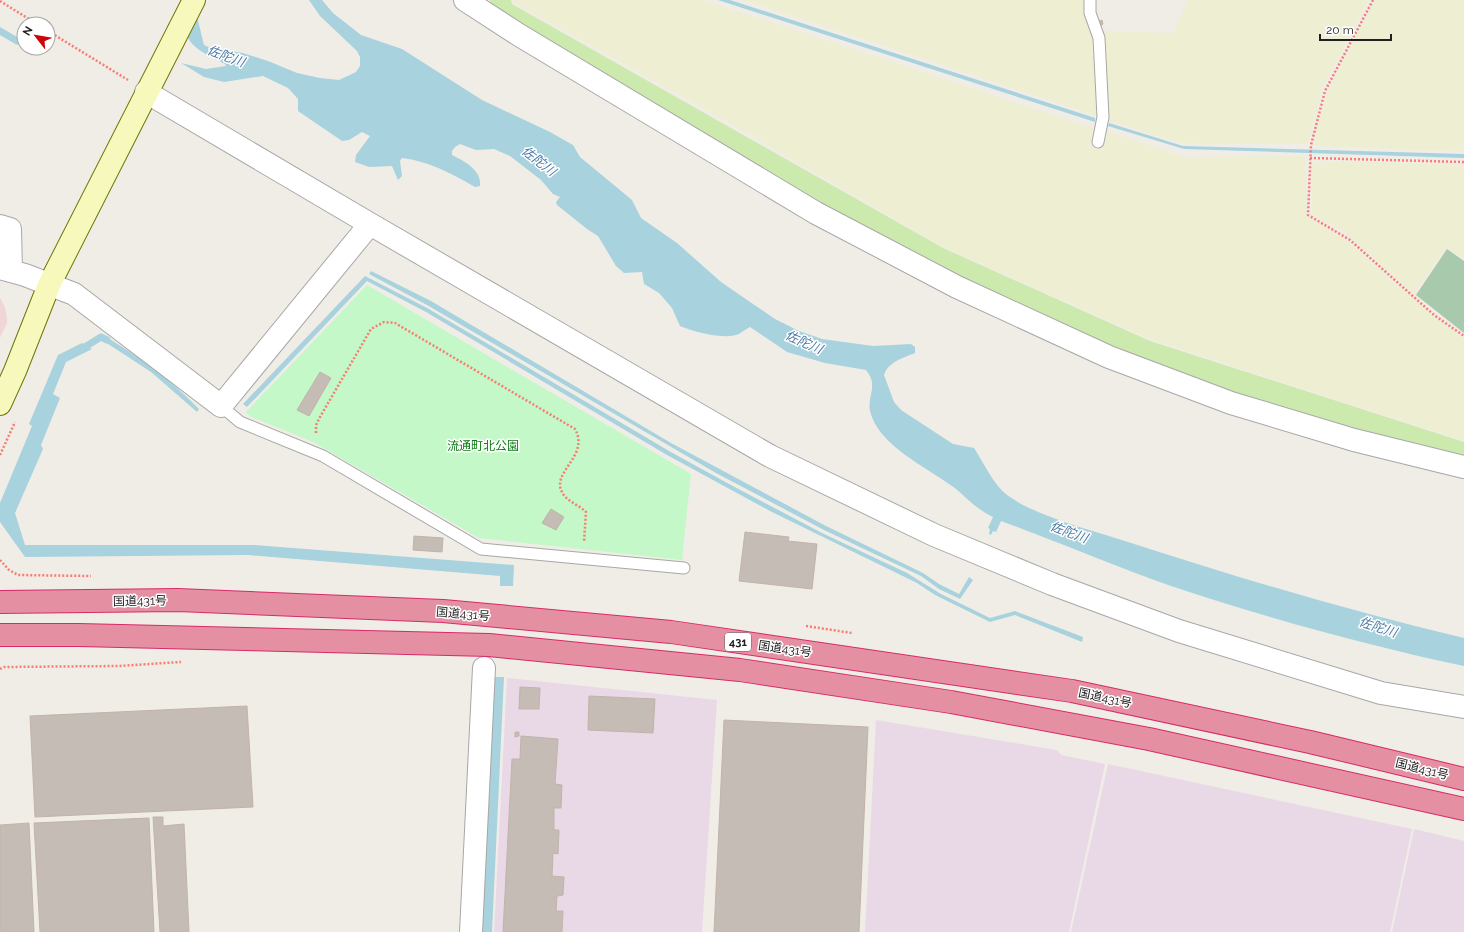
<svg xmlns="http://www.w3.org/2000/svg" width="1464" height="932" viewBox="0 0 1464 932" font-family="Raleway,'Noto Sans JP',sans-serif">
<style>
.commercial{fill:#f0d7d6}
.industrial{fill:#e9d9e6}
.farmland{fill:#edeed2}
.grass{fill:#cce9ae}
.cemetery{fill:#a8c9ac}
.park{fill:#c5f8c8}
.water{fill:#a8d2dd}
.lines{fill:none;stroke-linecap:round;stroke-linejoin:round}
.stream{stroke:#a8d2dd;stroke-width:7}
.building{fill:#c5bcb6;stroke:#c2b3a9}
.lane-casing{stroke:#a7a7a7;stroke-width:13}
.street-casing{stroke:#a7a7a7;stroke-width:24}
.secondary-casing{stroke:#6d7607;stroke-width:24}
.highway-casing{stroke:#d72a69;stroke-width:24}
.path{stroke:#f77c71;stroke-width:2.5;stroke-dasharray:2 2;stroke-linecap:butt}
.lane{stroke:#fff;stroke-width:11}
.street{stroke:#fff;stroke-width:22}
.secondary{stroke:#f7f8bc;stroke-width:22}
.highway{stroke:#e590a2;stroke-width:22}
.labels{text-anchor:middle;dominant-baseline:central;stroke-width:3;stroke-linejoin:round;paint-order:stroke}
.shield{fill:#fff;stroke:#636363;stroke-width:1}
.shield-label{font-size:11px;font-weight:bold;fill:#202020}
.park-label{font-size:12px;fill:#0e7d15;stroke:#fff}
.street-label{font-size:12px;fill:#202020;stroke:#fff}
.water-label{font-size:13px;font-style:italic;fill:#4a7aa6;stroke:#fff}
</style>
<rect width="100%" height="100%" fill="#f0ede6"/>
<path class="commercial" d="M0,298L5,307L7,318V323L0,338Z"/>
<path class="industrial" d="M507,678L717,700L702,932H494Z
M876,720L1057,750L1061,755L1105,764L1069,932H865Z
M1108,764L1412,829L1390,932H1071Z
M1414,829L1464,841V932H1392Z"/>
<path class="farmland" d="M513,0H703L1093,128L1090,147L1103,150L1107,131L1183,157L1305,156L1307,215L1348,242L1432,315L1464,339V441L1150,339L943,247L710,112L513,2Z
M744,0H1086L1095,30L1101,117Z
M1187,0H1369L1322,89L1308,144L1181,143L1106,120L1102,31L1174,33Z
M1375,0H1464V151L1315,146V137L1327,92Z
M1316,161L1464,165V259L1447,247L1414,294L1341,230L1312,215V165Z"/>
<path class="grass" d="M490,0H511L512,4L943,248L1150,341L1464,442V462L1142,365L901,253L492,11Z"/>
<path class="cemetery" d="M1447,249L1464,261V333L1416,295Z"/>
<path class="park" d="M367,285L691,474L682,560L479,538L313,442L249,416L246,412Z"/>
<path class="water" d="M180,0H193L204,45L211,48L243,53L268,61L297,73L320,78L339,80L356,72L360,66V57L357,51L320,16L309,0H322L333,13L361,35L402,49L482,100L550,132L573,145L580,157L632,200L641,218L677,243L721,282L775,319L799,331L822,339L873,346L911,344L915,347V353C903,358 888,362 884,375L894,402L901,410L953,444L974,448C984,463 993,484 1007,495C1037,517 1092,530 1128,542C1239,578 1350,611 1464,638V666C1365,645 1267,618 1171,586C1114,566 1058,542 1001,521L996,532L993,531L991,535L989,534L990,529L988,528L993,517C973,507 968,498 952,486C926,467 878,445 870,411C867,395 879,386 866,370L825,363L787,352L750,327C746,329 742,332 739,334C723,340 695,332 680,326L672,308L659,293L644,284L642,272L624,273L616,266L598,236L587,229L557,205L556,202L560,197L553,194L541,180L510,156L494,149L476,150L460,144L455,147L452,151V155C464,161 482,170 480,186L475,187C453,174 428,161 402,158L400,161L402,176L398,180L392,166L369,167L355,162L356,155L370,136L362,132L349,140L342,141L298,111V99L288,88L263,76L224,82L204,77L181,63L206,69L226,66L225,64C187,45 185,43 180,0Z
M718,0H730L761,10L1095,118V122Z
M1109,123L1183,146L1464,154V158L1184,149L1108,126Z
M371,271L431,301L671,443L826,526L923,573L939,584L959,594L969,577L973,580L960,599L939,589L921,576L824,530L716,473L427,305L369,274Z
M365,276L427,308L669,451L729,484L822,533L907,573L941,594L990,618L1015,611L1083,637L1082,642L1015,615L990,622L935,595L917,583L772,512L667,455L426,312L367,281L247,407L243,404Z
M101,334C137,355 170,379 199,409L197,412L151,372L99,338Z
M82,343L92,349L66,362L53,394L60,398L41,445L43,449L15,513L25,545H254L514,565L513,586H500V576L248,555L25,557L0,522V503L32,426L29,424L58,355Z
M494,677H504L492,932H482Z"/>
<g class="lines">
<path class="stream" d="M0,31L17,41
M80,350L101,337L107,340"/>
</g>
<path class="building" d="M1102,20L1103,24L1100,26L1098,22Z
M320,372L331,378L309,416L297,410Z
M551,509L564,517L556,530L542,523Z
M745,532L789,537L788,541L817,544L812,589L739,581Z
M414,536L443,538L442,552L413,550Z
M520,687L540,688L539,709H519Z
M589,696L655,699L653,733L588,730Z
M247,706L253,807L35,817L30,716Z
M724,720L868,727L859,932H714Z
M515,732H519V736L515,737Z
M521,736L558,739L555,784L562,785L561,808H554V830H559L558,854L553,853L552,876L564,877L563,895L557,896L556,911H563L562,932H503L512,759H520Z
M153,817H163V826L184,824L189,932H160Z
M149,818L154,932H40L34,823Z
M29,823L34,932H0V825Z"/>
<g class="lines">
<g class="lane-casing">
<path id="lane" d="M1090,0V13L1099,38L1103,117L1098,142
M221,406L240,422L323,456L481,549L684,568"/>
</g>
<g class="street-casing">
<path id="street" d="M465,0L519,35L816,213L957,287L1109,357L1231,403L1354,440L1464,467
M146,92L370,224L770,456L934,535L1052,584L1179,631L1381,693L1464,707
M0,226L10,229L11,271
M0,268L25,275L74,294L221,406L370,224
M471,932L484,668"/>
</g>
<g class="secondary-casing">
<path id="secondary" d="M0,404L15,371L49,285L194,0"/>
</g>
<g class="highway-casing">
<path id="highway" d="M0,602L178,600L443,611L671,632L1072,691L1310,742L1464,779
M0,635H79L489,645L740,670L951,702L1149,739L1464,809"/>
</g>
<path class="path" d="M1373,0L1325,91L1311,145L1308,215L1350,240L1434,315L1464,336
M0,1L37,24
M48,31L128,80
M1310,158L1464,162
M316,433V425L320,417L371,329L384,322L395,323L575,429C590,456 551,472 562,492C566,501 579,505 586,512L584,542
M0,455L15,422
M0,560L9,570L18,575L91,576
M806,626L852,633
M0,669L4,667L118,666L181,662"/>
<use href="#lane" class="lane"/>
<use href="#street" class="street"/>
<use href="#secondary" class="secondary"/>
<use href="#highway" class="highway"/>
</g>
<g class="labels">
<rect class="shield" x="725" y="633" width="26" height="18" rx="3"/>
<g class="shield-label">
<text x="738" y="642">431</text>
</g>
<g class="park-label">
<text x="483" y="446">流通町北公園</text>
</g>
<g class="street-label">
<text transform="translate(140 601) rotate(-1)">国道431号</text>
<text transform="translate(463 614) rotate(5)">国道431号</text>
<text transform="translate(785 649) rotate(8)">国道431号</text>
<text transform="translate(1105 698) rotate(12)">国道431号</text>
<text transform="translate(1422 769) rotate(14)">国道431号</text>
</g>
<g class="water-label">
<text transform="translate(226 56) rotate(20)">佐陀川</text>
<text transform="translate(539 161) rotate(38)">佐陀川</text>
<text transform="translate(804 342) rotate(24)">佐陀川</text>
<text transform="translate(1069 532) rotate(20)">佐陀川</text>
<text transform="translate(1378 627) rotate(18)">佐陀川</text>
</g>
</g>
<g transform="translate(36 36) rotate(301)"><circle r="19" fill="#ffffff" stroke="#a6a6a6"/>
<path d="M0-3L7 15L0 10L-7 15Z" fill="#cb0509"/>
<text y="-6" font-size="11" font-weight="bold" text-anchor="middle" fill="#202020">N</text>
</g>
<path d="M1320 34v6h71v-6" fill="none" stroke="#202020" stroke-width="2"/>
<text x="1326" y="34" font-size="12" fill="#202020" stroke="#ffffff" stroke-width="3" paint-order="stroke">20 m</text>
</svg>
